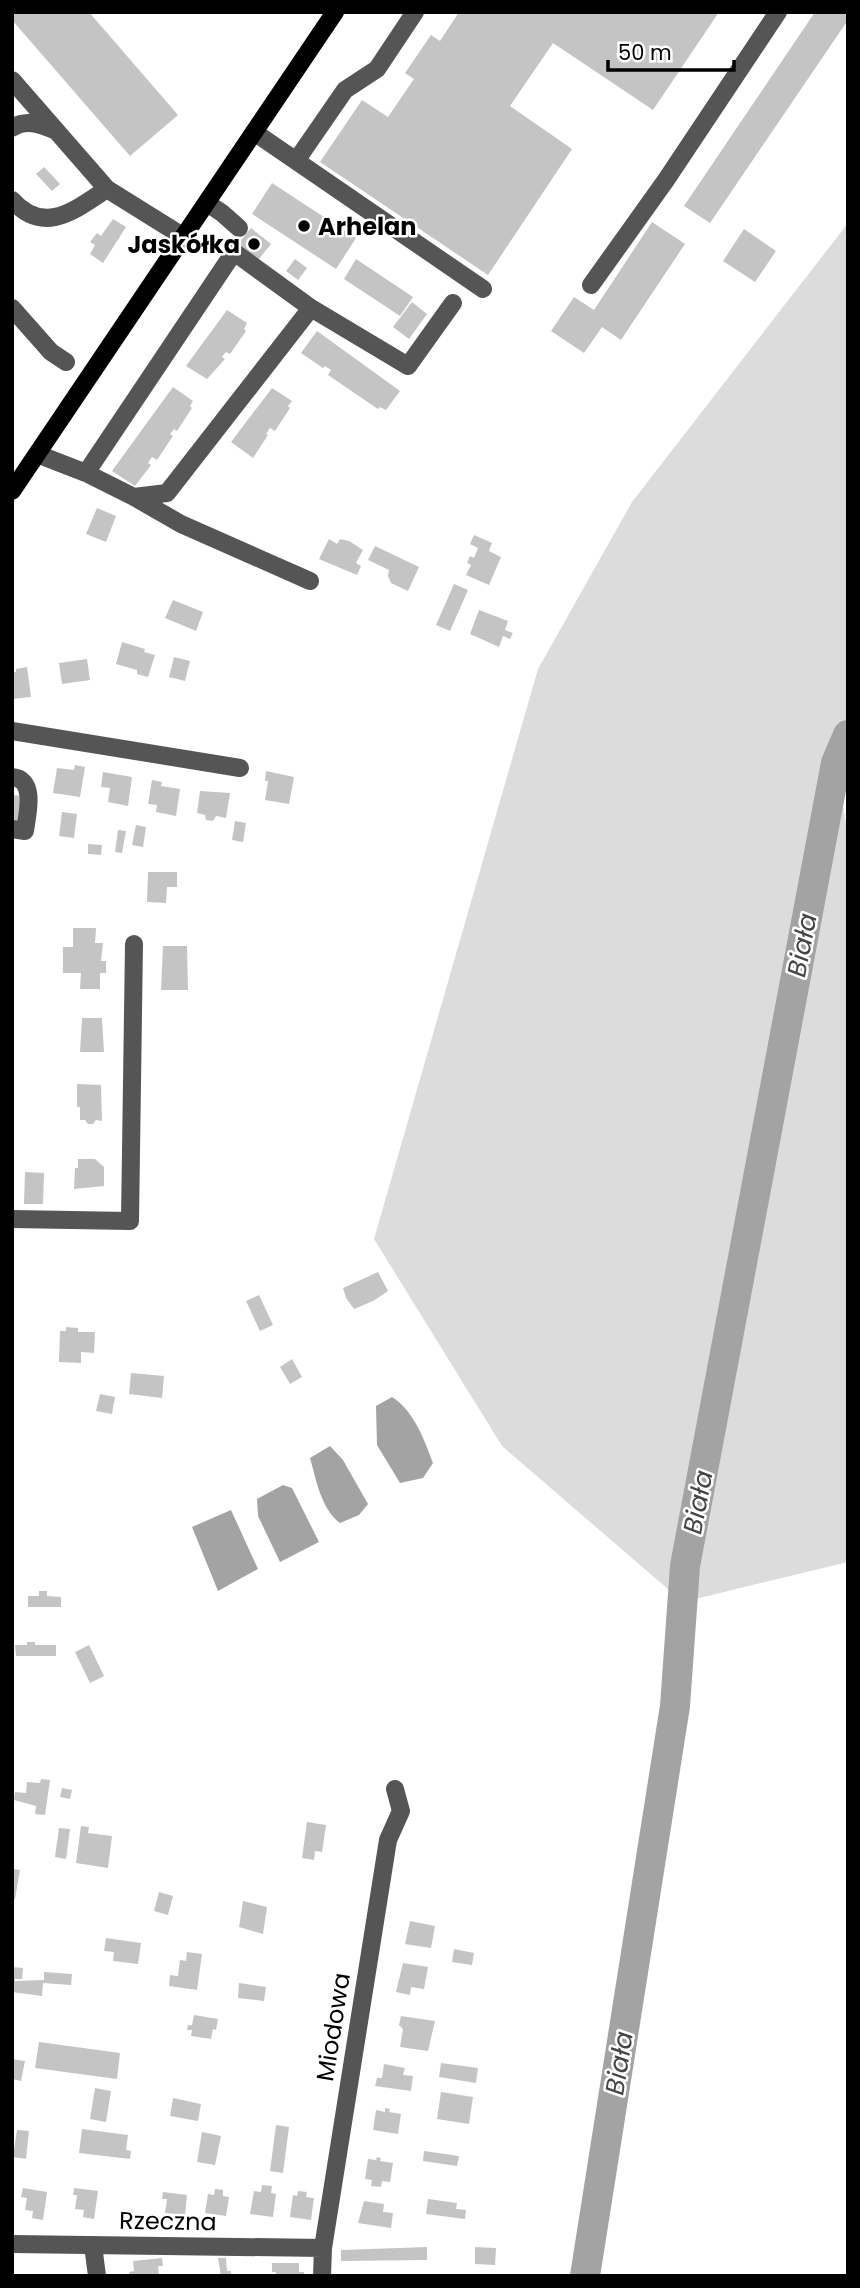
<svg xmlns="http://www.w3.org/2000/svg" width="860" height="2288" viewBox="0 0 860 2288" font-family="Poppins,sans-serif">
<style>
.green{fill:#dcdcdc}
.water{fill:#a3a3a3}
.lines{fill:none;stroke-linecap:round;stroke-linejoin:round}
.river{stroke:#a3a3a3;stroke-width:30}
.building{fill:#c4c4c4}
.minor{stroke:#555;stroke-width:18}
.major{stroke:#000;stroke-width:18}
.poi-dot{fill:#000;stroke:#fff;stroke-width:2.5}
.labels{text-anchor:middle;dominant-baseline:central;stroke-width:5;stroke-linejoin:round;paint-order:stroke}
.poi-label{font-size:24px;font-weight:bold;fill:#000;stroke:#fff;text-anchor:start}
.street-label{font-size:24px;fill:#000;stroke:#fff}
.water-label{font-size:26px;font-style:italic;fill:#444;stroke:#fff}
</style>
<rect width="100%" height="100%" fill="#fff"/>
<path class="green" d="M848,223V750L836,764L848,835V1562L683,1602L502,1446L374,1239L538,669L632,502Z"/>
<path class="water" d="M392,1397C414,1411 424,1439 433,1463L423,1478L400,1483L377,1445L376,1406Z
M330,1446L343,1460L368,1504L359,1515L340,1523C321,1509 316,1479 310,1458Z
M283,1485L292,1488L319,1542L280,1562L258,1516L257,1499Z
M231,1510L258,1569L218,1591L192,1527Z"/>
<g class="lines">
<path class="river" d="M585,2276L675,1706L685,1566L836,763L848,735"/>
</g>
<path class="building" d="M12,12H89L178,115L130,156L12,20Z
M459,12H719L653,110L553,43L510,106L572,149L488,275L320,162L362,100L388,117L414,79L405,73L431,35L440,41Z
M815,12H848V20L710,223L684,206Z
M44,167L60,184L52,191L36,174Z
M272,183L356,238L336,269L252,214Z
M113,219L126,227L103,263L90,254L95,245L90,242L97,233L101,236Z
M652,222L685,244L621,340L602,327L584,353L551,331L574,297L594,310Z
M251,228L271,244L258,260L238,244Z
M744,229L776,251L755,282L723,261Z
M295,259L307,268L298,280L286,271Z
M356,259L413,297L400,316L344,279Z
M412,302L427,314L409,339L393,327Z
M227,310L247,323L244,329L246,331L230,354L226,352L222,357L225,359L207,379L186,366Z
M317,331L400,391L386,410L380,407L378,409L328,375L331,370L325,366L323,368L301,353Z
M173,387L193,401L190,406L192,408L177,431L174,429L170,434L173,436L157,460L152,457L148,463L151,465L135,486L112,471Z
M272,388L292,401L288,406L290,408L275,431L270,428L266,434L268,435L253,458L231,442Z
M97,508L116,516L106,542L86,534Z
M474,535L492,543L489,551L501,557L489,585L466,575L471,565L467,563L470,556L474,558L478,548L470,544Z
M329,539L337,544L340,539L349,541L363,550L356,563L361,566L357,575L319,559Z
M375,546L419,567L408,591L391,583L388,576L389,570L368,560Z
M454,584L468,590L450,631L436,625Z
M173,600L203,612L196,631L165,618Z
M479,610L508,621L505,630L513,633L510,639L503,636L499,647L470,634Z
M122,642L145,649L144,652L155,655L148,677L137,674V670L116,664Z
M174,657L190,661L185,681L169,677Z
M87,659L90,680L62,684L59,663Z
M27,667L31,697L12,699V672H16V669Z
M75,765L85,767L80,797L53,793L57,768L74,770Z
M266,771L294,777L289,804L265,800L268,781H265Z
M103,772L132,777L128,806L108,802L110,788L101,787Z
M152,780L162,782L161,786L180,789L176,816L156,812L157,805L148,804Z
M200,791L230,793L226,818L216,816L213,821L206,820L205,815L197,813Z
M12,795L25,796L21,823L12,821Z
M62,812L77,814L74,838L59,836Z
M235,821L246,823L243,842L232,840Z
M136,825L146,827L143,847L132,845Z
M118,830L126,831L122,853L115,852Z
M88,844L102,845L101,855L88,854Z
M148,872H177V887H167L166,903L147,902Z
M73,928H96L95,943H103L101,961H106V973H100V989H80L81,973H63V947H73Z
M163,946H187L188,990H161Z
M82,1018H102L104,1052H80Z
M77,1084L101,1085L102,1121L96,1120L93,1124H88L85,1120H80V1107H77Z
M78,1159H95L104,1167V1186L74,1189L75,1168H78Z
M25,1172L44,1173L43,1204H24Z
M378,1272L388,1291L373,1301L354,1309L346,1298L343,1288Z
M259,1295L273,1325L260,1331L246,1301Z
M66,1327L78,1328V1332H95L94,1353L81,1352V1363L59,1362L60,1331H66Z
M292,1359L302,1377L290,1384L280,1367Z
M131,1373L164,1376L162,1398L129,1394Z
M100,1394L115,1397L112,1414L96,1411Z
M39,1591H47V1596L61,1597V1607H28V1596H39Z
M27,1642H35V1645H56V1656H16L15,1645H27Z
M89,1645L104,1676L90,1683L75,1652Z
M41,1779L50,1780L45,1815L35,1814L36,1806L14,1800L15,1792L26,1793L27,1782L40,1783Z
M62,1788L72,1790L70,1799L60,1797Z
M307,1822L326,1825L322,1852L315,1851L314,1860L302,1858Z
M81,1826L89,1827L88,1833L112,1836L108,1868L76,1863Z
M59,1828L70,1829L66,1859L55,1857Z
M12,1869L20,1870L15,1899H12Z
M159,1892L173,1896L168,1915L154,1911Z
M243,1901L267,1907L263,1934L239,1927Z
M410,1921L435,1926L431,1948L405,1944Z
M106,1938L141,1943L138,1964L113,1961L114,1952L104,1951Z
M454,1949L474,1953L472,1965L452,1962Z
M187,1952L202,1954L197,1990L169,1986L170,1975L178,1976L180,1960L186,1961Z
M403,1963L428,1967L424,1989L411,1987L410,1995L396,1992Z
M12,1967L23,1968L22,1979H15V1981L44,1980V1972L72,1974L71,1985L43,1983L42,1996L12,1992Z
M239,1983L266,1987L264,2001L238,1998Z
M194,2015L218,2019L216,2030L213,2029L211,2039L191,2036L192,2030H187L188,2025H192Z
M401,2016L435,2021L428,2051L400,2047L403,2029L399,2025Z
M39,2042L120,2053L117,2079L35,2068Z
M12,2059L25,2061L21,2081L12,2079Z
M441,2063L478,2068L476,2083L439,2077Z
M384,2064L405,2068L403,2075L413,2076L411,2091L375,2086L377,2078H382Z
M95,2088L111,2091L106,2122L90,2119Z
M441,2092L473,2097L469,2124L437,2119Z
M173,2098L201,2104L198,2121L170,2116Z
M385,2108L390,2109L389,2112L401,2114L398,2134L373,2130L376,2110L385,2112Z
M276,2125L289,2127L283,2173L270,2171Z
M82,2129L128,2135L126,2150L131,2151L130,2159L79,2153Z
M17,2130L29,2131L26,2159L13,2157Z
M202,2132L221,2136L215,2165L197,2162Z
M424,2151L459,2156L457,2166L423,2161Z
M377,2157L381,2158L380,2161L393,2163L390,2182L382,2181L381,2187L371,2186L372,2180L365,2179L368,2159L376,2160Z
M262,2185L272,2186L271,2193L276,2194L273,2217L250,2214L254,2191L261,2192Z
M23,2188L47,2192L43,2220L32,2218L33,2211L25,2210L27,2198L21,2197Z
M74,2188L98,2191L94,2219L83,2217L84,2210L75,2209L77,2195H73Z
M215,2189L223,2190V2196L229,2197L226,2216L205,2213L208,2194L214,2195Z
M298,2191L307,2192L306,2197L314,2198L311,2220L290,2217L293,2195L297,2196Z
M163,2192L187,2195L185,2215L165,2213L167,2199H162Z
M428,2199L457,2203L456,2209L466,2210L465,2219L426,2214Z
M364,2201L384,2204L383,2212L393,2213L391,2228L358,2223Z
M427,2247V2260L341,2261V2250Z
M475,2247L496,2248L495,2265L475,2264Z
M162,2258L163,2266H158L159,2276H130L129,2272L134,2271L133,2261Z
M218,2258H226L227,2271H231V2276H221Z
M272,2263H299V2272H304V2276H276V2272H272Z"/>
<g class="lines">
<path class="minor" d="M12,80L107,189L184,237
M12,128C26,119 40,124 54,130
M254,132L483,289
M296,161L345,90L377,69L415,12
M12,200C44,236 75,210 107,189
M207,203L222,213L239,228
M591,285L666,180L778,12
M12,308L51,352L66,362
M37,454L86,473L134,497L167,493L311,308
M86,473L234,252L311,308L408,366L453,303
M134,497L181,524L310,581
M12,731L240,768
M12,777C37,779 27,815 25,831L12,829
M12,1219L130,1221L134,944
M12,2244L323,2248
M93,2245L97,2276
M322,2276L323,2248L388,1840L401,1811L395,1789"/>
<path class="major" d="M12,491L335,12"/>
</g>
<g class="poi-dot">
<circle cx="304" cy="226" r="7"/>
<circle cx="254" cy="244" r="7"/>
</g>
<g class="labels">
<g class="poi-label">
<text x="318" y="226">Arhelan</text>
<text x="240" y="244" text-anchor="end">Jaskółka</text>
</g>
<g class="street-label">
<text transform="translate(333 2027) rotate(-81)">Miodowa</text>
<text transform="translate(168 2221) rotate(1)">Rzeczna</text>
</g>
<g class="water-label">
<text transform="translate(802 945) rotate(-79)">Biała</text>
<text transform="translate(698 1502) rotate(-79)">Biała</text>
<text transform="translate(619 2063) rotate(-81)">Biała</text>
</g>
</g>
<rect width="860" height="2288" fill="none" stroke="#000000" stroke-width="28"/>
<path d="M608 60v10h126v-10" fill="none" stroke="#000000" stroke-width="3.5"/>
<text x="618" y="60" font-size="21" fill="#000000" stroke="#ffffff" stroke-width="5" paint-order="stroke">50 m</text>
</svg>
